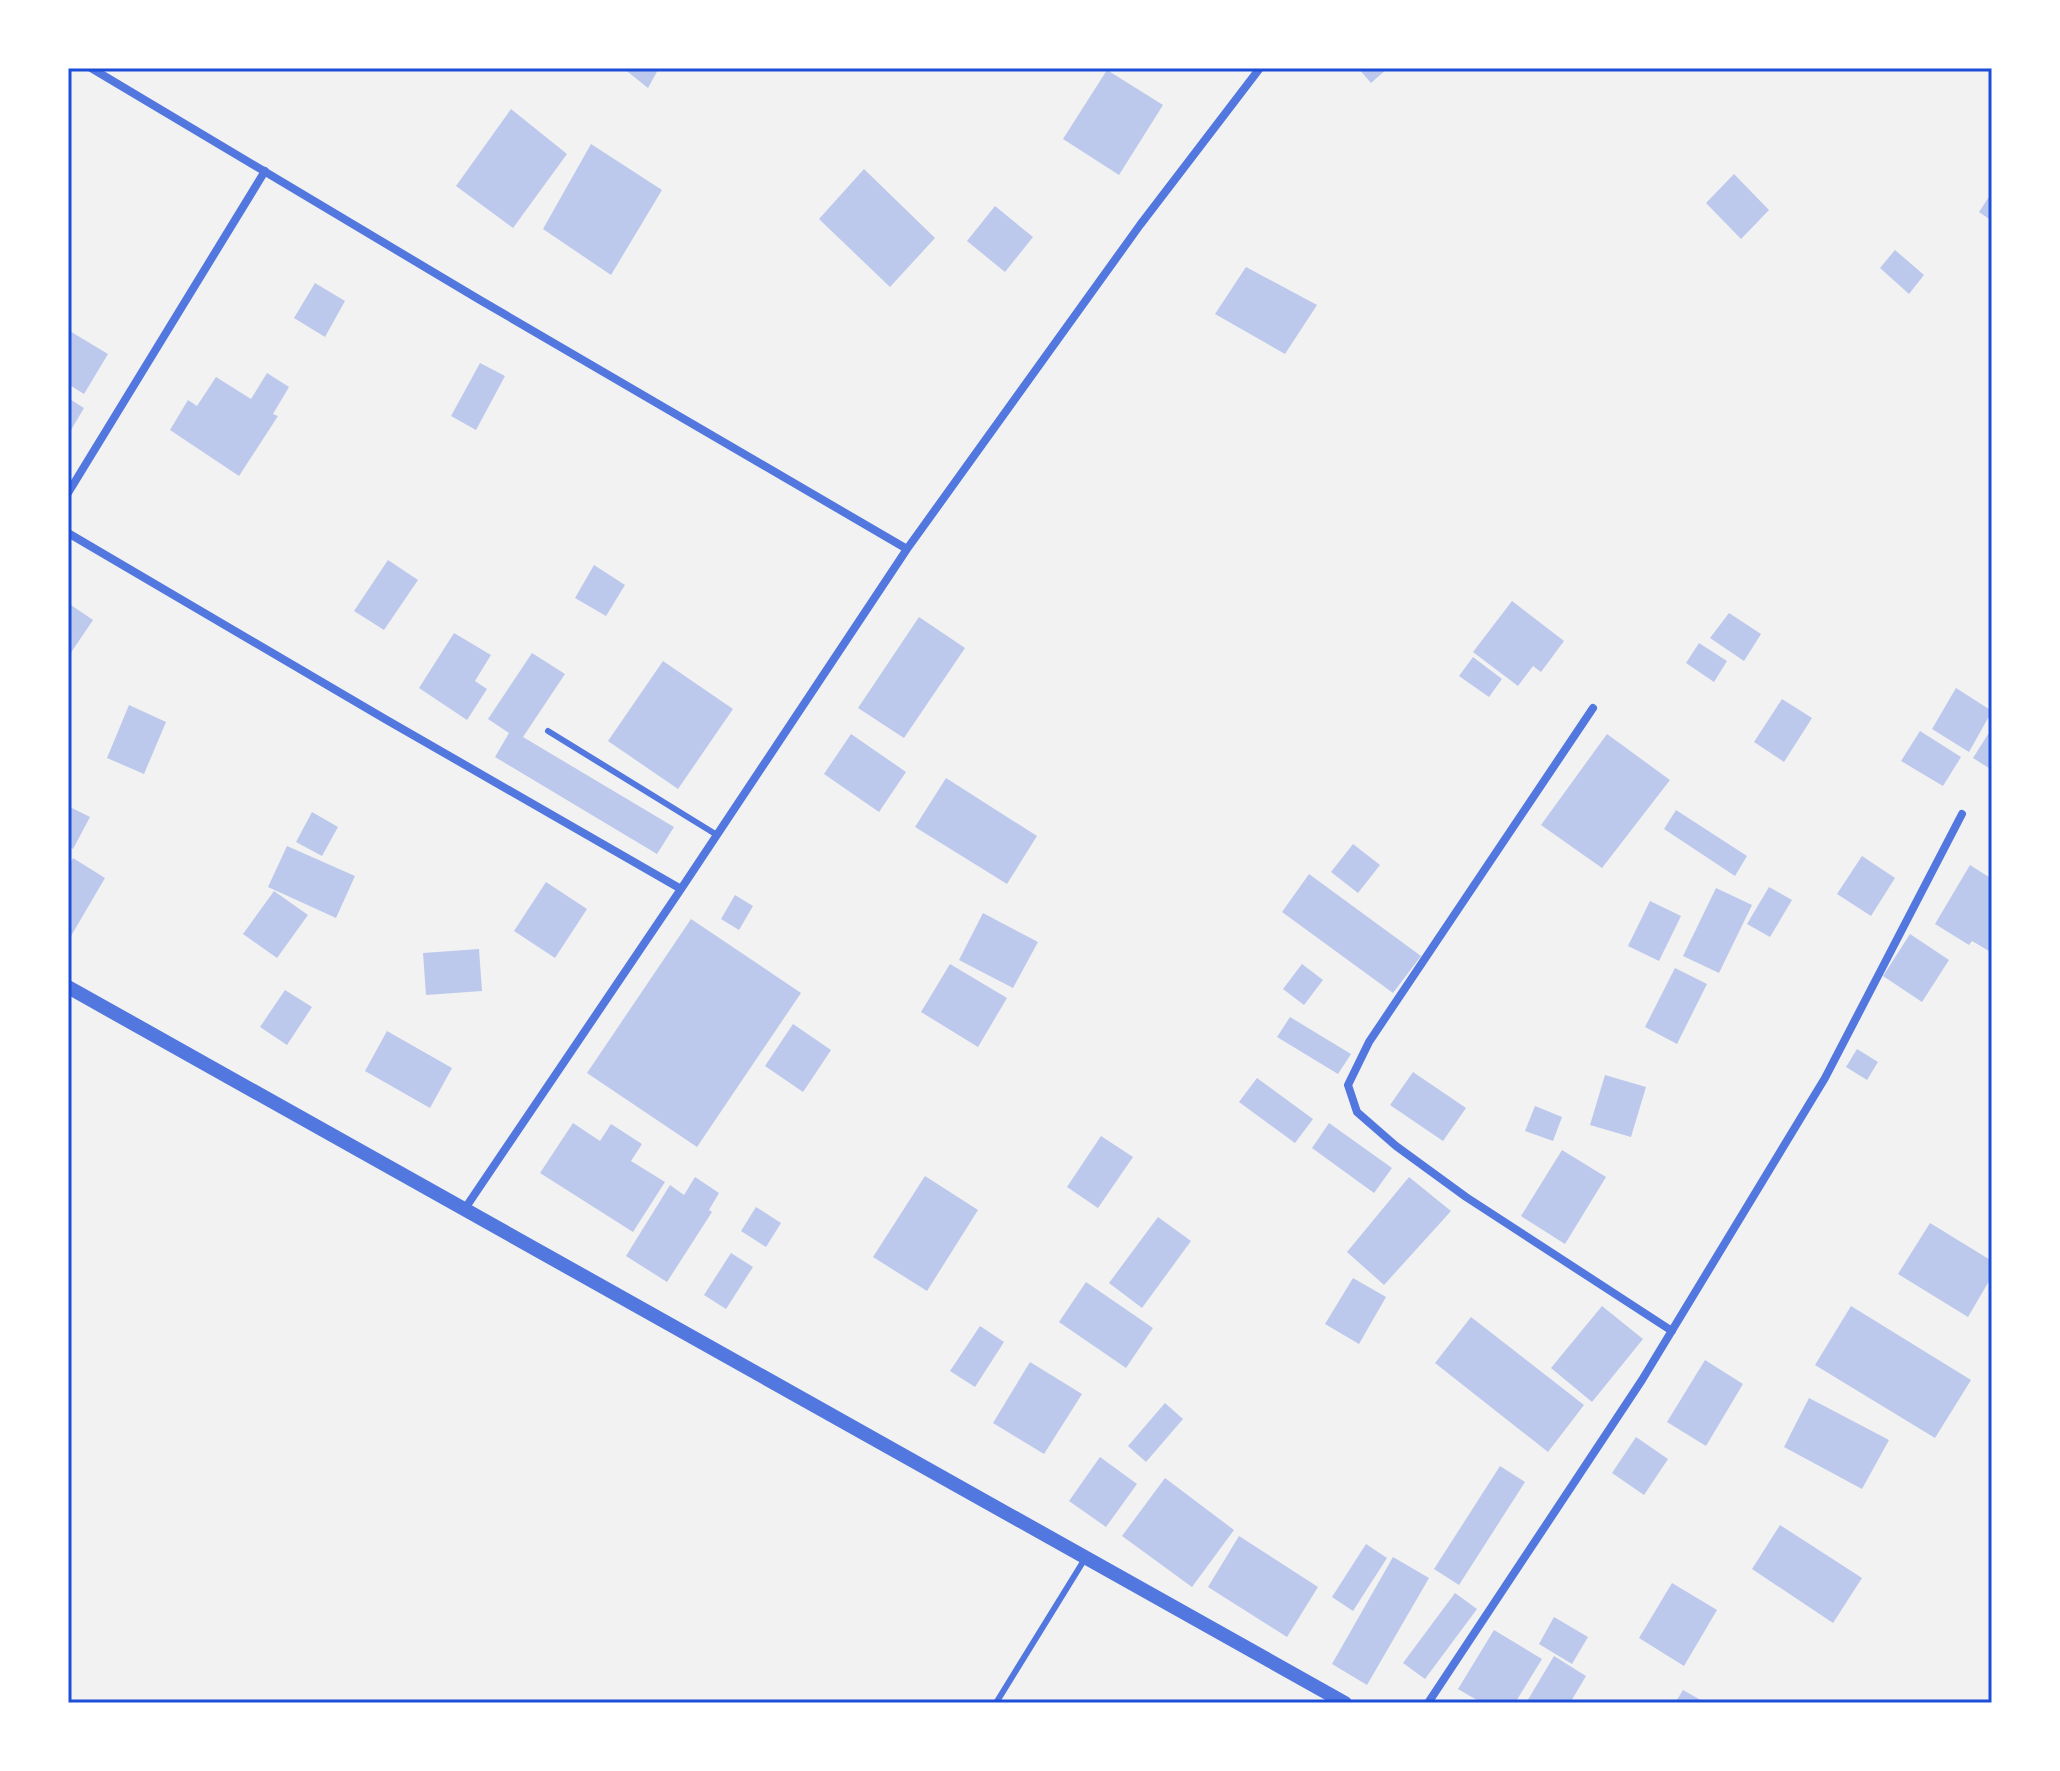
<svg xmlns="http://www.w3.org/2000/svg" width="2060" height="1771" viewBox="0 0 2060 1771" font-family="'Exo 2',sans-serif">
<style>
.building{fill:#bdc9ec}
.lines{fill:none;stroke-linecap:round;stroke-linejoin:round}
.service{stroke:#5277de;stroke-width:6}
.minor{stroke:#5277de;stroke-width:8}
.tertiary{stroke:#5277de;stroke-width:14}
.neatline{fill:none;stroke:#1d4ed8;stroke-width:3}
</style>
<rect width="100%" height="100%" fill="#f2f2f2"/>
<path class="building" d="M623,68H659L648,88Z
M1358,68H1388L1371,83Z
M1107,70L1163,105L1119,175L1063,139Z
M511,109L567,154L513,228L456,186Z
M591,144L662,190L611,275L543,229Z
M864,169L935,238L890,287L819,219Z
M1734,174L1769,210L1741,239L1706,203Z
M1992,192V221L1979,212Z
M995,206L1033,237L1005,272L967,241Z
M1895,250L1924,275L1909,294L1880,268Z
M1246,267L1317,305L1285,354L1215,314Z
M315,283L345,301L325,337L294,318Z
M68,330L108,354L84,394L68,384Z
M480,363L505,376L476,430L451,416Z
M267,373L289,387L273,414L278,416L239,476L170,430L188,400L197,406L216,377L251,399Z
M68,398L84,408L68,435Z
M388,560L418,580L384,630L354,611Z
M594,565L625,585L606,616L575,598Z
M1512,601L1564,641L1541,672L1533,666L1518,686L1473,652Z
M68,603L93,620L68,657Z
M1729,613L1761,634L1744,661L1710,638Z
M919,617L965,648L904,738L858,708Z
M454,633L491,655L475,681L487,689L467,720L419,688Z
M1699,643L1727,661L1714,682L1686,663Z
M532,653L565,674L523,737L674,827L657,854L495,757L509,733L488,719Z
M1473,657L1502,679L1489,697L1459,676Z
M663,661L733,709L678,789L608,741Z
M1956,688L1992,711L1969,752L1932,729Z
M1782,699L1812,718L1784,762L1754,742Z
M129,705L166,722L144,774L107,758Z
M1992,728V770L1973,758Z
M1920,731L1961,757L1943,786L1901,761Z
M851,734L906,772L879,812L824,774Z
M1607,734L1670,780L1602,868L1541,825Z
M946,778L1037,836L1007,884L915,827Z
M68,806L90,817L73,849L68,847Z
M1676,810L1747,856L1735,876L1664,829Z
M312,812L338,827L322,856L296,842Z
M1353,844L1380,865L1358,893L1331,872Z
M287,846L355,876L336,918L268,887Z
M1862,856L1895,878L1871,916L1837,894Z
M73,858L105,878L71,936L68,935V867Z
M1970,865L1992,879V946L1989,951L1972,941L1969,945L1935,924Z
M1309,874L1421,956L1393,993L1282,912Z
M546,882L587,909L555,958L514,931Z
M1769,887L1792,900L1770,937L1747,924Z
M1716,888L1752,905L1719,973L1683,956Z
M274,891L308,915L277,958L243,934Z
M735,895L753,906L739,930L721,919Z
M1650,901L1681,916L1659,961L1628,946Z
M983,913L1038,942L1013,988L959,960Z
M691,919L801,993L697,1147L587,1073Z
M1910,934L1949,960L1922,1002L1883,976Z
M479,949L482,991L426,995L423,953Z
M950,964L1007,998L978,1047L921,1012Z
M1302,964L1323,980L1304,1005L1283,989Z
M1675,968L1707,984L1677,1044L1645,1027Z
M285,990L312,1007L287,1045L260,1027Z
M1290,1017L1351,1054L1338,1074L1277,1037Z
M793,1024L831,1050L803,1092L765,1066Z
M387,1031L452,1068L430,1108L365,1071Z
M1857,1049L1878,1062L1867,1080L1846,1067Z
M1413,1072L1466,1108L1443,1141L1390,1105Z
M1605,1075L1646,1087L1631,1137L1590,1125Z
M1257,1078L1313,1119L1295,1143L1239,1102Z
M1535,1106L1562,1117L1553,1141L1525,1131Z
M573,1123L600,1141L611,1124L642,1144L631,1161L665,1182L633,1232L540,1173Z
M1329,1123L1392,1168L1374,1193L1312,1148Z
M1101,1136L1133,1157L1098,1208L1067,1187Z
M1562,1150L1606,1177L1565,1244L1521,1216Z
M925,1176L978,1210L927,1291L873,1257Z
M695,1177L719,1193L709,1210L712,1212L667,1282L626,1256L670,1185L684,1195Z
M1409,1177L1451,1211L1384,1285L1347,1252Z
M756,1207L781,1223L766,1247L741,1231Z
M1158,1217L1191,1241L1142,1308L1109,1283Z
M1930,1223L1992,1261V1276L1968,1317L1898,1274Z
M731,1253L753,1267L726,1309L704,1295Z
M1353,1278L1386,1297L1359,1344L1325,1324Z
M1086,1282L1153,1328L1126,1368L1059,1322Z
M1602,1306L1643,1339L1592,1402L1551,1368Z
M1851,1306L1971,1380L1935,1438L1815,1365Z
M1471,1317L1584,1405L1548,1452L1435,1363Z
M980,1326L1004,1342L975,1387L950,1371Z
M1705,1360L1743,1384L1706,1446L1667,1422Z
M1030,1362L1082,1394L1044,1454L993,1423Z
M1809,1398L1889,1440L1862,1489L1784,1447Z
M1165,1403L1183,1419L1146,1462L1128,1446Z
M1636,1437L1668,1459L1644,1495L1612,1473Z
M1100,1457L1137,1484L1106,1527L1069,1501Z
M1500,1466L1525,1482L1459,1585L1434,1569Z
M1165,1478L1234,1530L1192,1587L1122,1536Z
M1780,1525L1862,1578L1833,1623L1752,1569Z
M1239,1536L1318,1587L1287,1637L1208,1587Z
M1366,1544L1387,1558L1353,1611L1332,1597Z
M1393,1557L1429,1578L1367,1685L1332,1664Z
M1672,1583L1717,1610L1684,1666L1639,1638Z
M1455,1593L1477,1609L1425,1679L1403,1663Z
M1554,1617L1588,1637L1572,1664L1539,1644Z
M1494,1630L1542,1659L1515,1703H1482L1458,1689Z
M1554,1656L1586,1676L1570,1703H1526Z
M1683,1690L1706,1703H1675Z"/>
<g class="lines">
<path class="service" d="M548,731L717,835
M996,1703L1086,1557"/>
<path class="minor" d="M91,68L480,300L907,549
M68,493L265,171
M68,533L385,719L681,889
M1593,708L1369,1042L1348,1085L1357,1112L1396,1146L1466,1197L1672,1331
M464,1210L681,889L907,549L1140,225L1260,68
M1428,1703L1642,1380L1825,1078L1962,814"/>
<path class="tertiary" d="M68,987L1345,1703"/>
</g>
<rect width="2060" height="1771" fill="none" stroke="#ffffff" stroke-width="140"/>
<rect x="70" y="70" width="1920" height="1631" class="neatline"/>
</svg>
